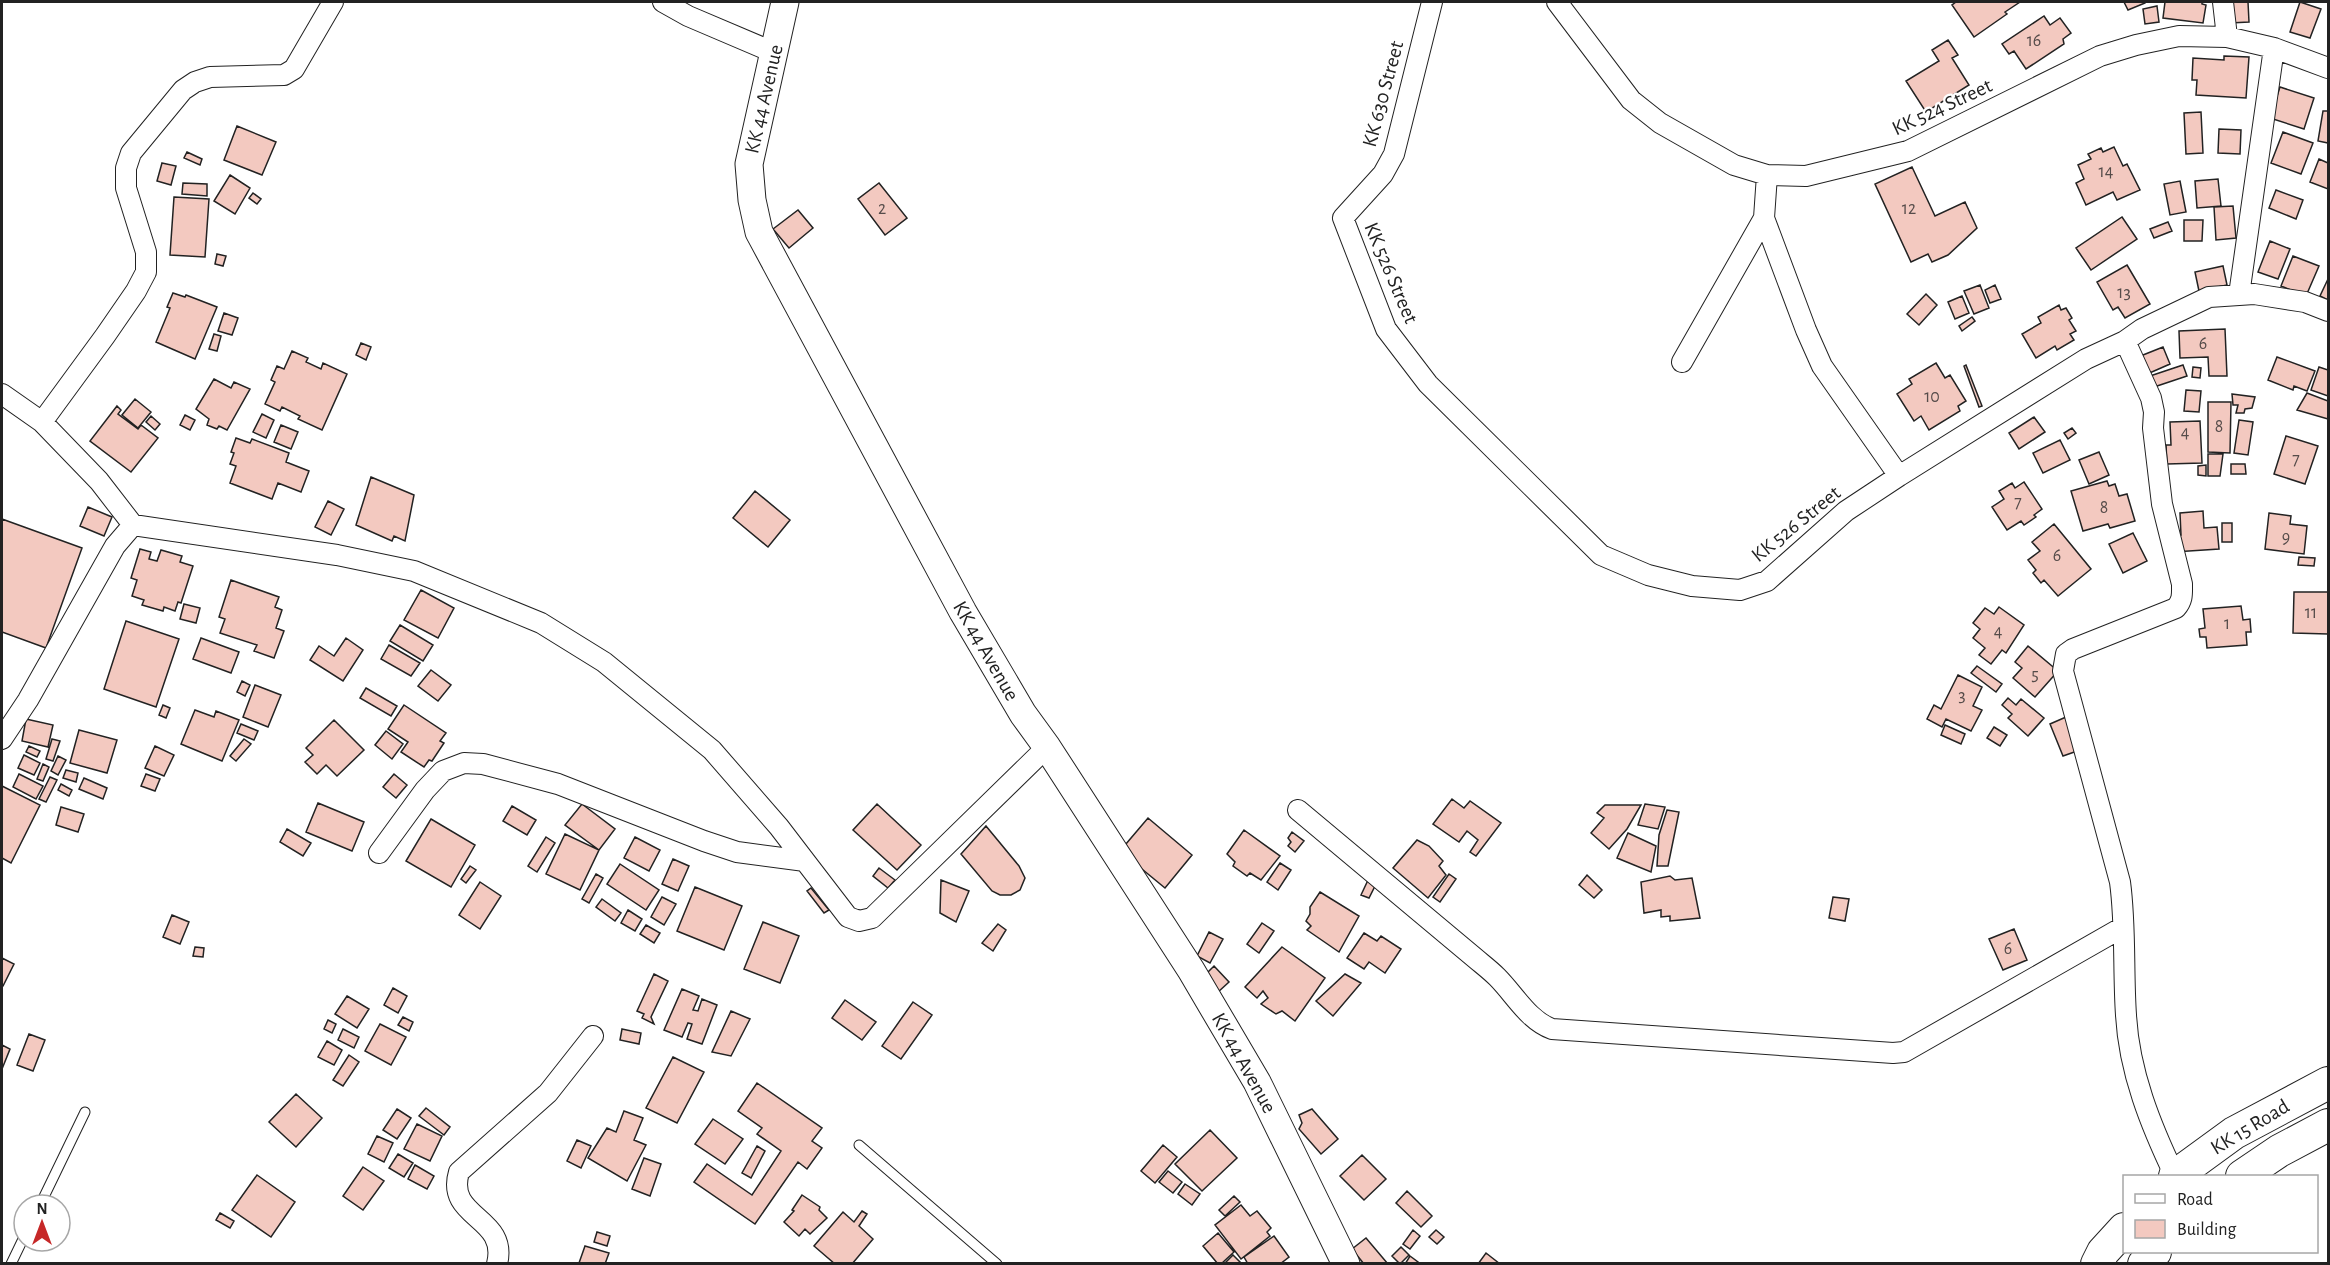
<svg xmlns="http://www.w3.org/2000/svg" width="2330" height="1265" viewBox="0 0 2330 1265" font-family="'Alegreya Sans',sans-serif">
<style>
.building{fill:#f3c9c0;stroke:#222;stroke-width:1.5}
.lines{fill:none;stroke-linecap:round;stroke-linejoin:round}
.service-casing{stroke:#222;stroke-width:11}
.minor-casing{stroke:#222;stroke-width:22}
.secondary-casing{stroke:#222;stroke-width:29}
.trunk-casing{stroke:#222;stroke-width:34}
.service{stroke:#fff;stroke-width:9}
.minor{stroke:#fff;stroke-width:20}
.secondary{stroke:#fff;stroke-width:27}
.trunk{stroke:#fff;stroke-width:32}
.labels{text-anchor:middle;dominant-baseline:central;stroke-width:4.5;stroke-linejoin:round;paint-order:stroke}
.number-label{font-size:18px;fill:#564c4a}
.street-label{font-size:21px;fill:#222;stroke:#fff}
</style>
<rect width="100%" height="100%" fill="#fff"/>
<path class="building" d="M1956,2H2020L2005,12L2007,14L1974,37L1952,5Z
M2124,2H2145V3L2128,10Z
M2165,2H2202V4L2206,5L2203,23L2163,18Z
M2229,2H2248L2249,22L2230,23Z
M2300,2L2321,9L2310,38L2290,32Z
M2157,6L2159,22L2145,24L2143,9Z
M2044,16L2050,25L2060,18L2071,33L2063,39L2064,44L2026,69L2014,51L2009,54L2002,44Z
M1948,40L1958,55L1952,58L1969,85L1926,112L1906,81L1939,61L1932,50Z
M2224,56L2249,57L2246,98L2196,95L2197,80H2192L2193,58L2224,60Z
M2280,87L2314,98L2304,129L2270,118Z
M2323,111H2328V143L2318,141Z
M2201,112L2203,153L2186,154L2184,113Z
M237,126L276,142L262,175L224,160Z
M2219,129L2241,130L2240,154L2218,153Z
M2283,132L2313,143L2301,174L2271,163Z
M2114,147L2123,166L2127,164L2140,190L2117,200L2113,192L2086,205L2076,183L2084,179L2078,165L2091,159L2088,154L2101,148L2103,152Z
M187,152L202,159L200,165L184,158Z
M2319,159L2328,163V189L2310,182Z
M162,163L176,166L171,185L157,181Z
M1912,167L1935,216L1965,202L1977,228L1948,255L1932,262L1928,254L1911,262L1875,184Z
M230,175L250,188L235,214L214,201Z
M2218,179L2221,206L2197,208L2195,181Z
M2180,181L2186,212L2170,215L2164,184Z
M183,183L207,184V196L182,194Z
M879,183L907,218L885,235L858,199Z
M2276,190L2303,200L2296,219L2269,208Z
M253,193L261,199L257,204L249,198Z
M174,197L209,199L205,257L170,255Z
M2233,206L2236,238L2216,240L2214,207Z
M798,210L813,228L789,248L773,229Z
M2122,217L2137,239L2091,270L2076,248Z
M2184,220H2203L2202,241H2184Z
M2168,222L2172,231L2154,238L2150,229Z
M2270,241L2290,249L2278,279L2258,272Z
M217,254L226,256L223,266L215,264Z
M2293,256L2319,266L2306,296L2281,286Z
M2127,265L2150,304L2125,318L2118,307L2113,310L2097,282Z
M2223,266L2227,285L2199,291L2195,272Z
M2328,279V300L2320,296Z
M1980,285L1989,308L1974,314L1964,291Z
M1995,285L2001,299L1990,303L1985,290Z
M173,293L185,297L186,295L217,307L195,359L156,342L170,308L167,307Z
M1926,294L1937,305L1919,325L1907,314Z
M1962,296L1969,313L1955,319L1948,302Z
M2059,305L2061,310L2066,308L2072,318L2069,320L2076,331L2070,334L2074,340L2057,350L2055,346L2036,358L2022,334L2041,323L2038,317Z
M224,313L238,318L232,335L218,331Z
M1972,317L1975,321L1962,331L1959,326Z
M2225,329L2227,376H2209L2208,357L2180,358L2179,331Z
M214,334L221,336L217,351L209,349Z
M361,343L371,347L366,360L356,355Z
M2163,347L2170,364L2145,375L2138,357Z
M292,351L308,358L306,362L321,369L323,363L347,374L322,430L298,419L300,416L282,407L280,411L265,404L275,382L271,380L277,366L284,369Z
M2277,357L2315,371L2307,391L2294,386L2293,390L2268,380Z
M1936,363L1945,378L1950,375L1966,401L1958,406L1960,411L1929,430L1921,416L1914,421L1897,394L1912,384L1909,379Z
M1966,365L1982,406L1979,407L1964,366Z
M2183,365L2187,376L2151,388L2147,377Z
M2193,367L2201,368L2200,378L2192,377Z
M2319,367L2328,370V396L2311,390Z
M214,379L231,388L234,382L250,389L227,430L219,426L217,429L207,425L209,419L196,409Z
M2186,390L2201,391L2199,412L2184,411Z
M2307,393L2328,401V419L2297,410Z
M2232,394L2255,397L2252,408L2245,409L2244,413H2236L2238,405H2233Z
M135,399L151,412L138,428L122,415Z
M2208,402H2231L2230,453L2208,452Z
M117,406L121,410L118,414L138,429L141,425L158,438L131,472L90,441Z
M262,414L274,420L266,438L253,432Z
M185,415L195,420L190,430L180,425Z
M151,416L160,424L155,430L146,422Z
M2034,417L2045,432L2019,449L2009,433Z
M2239,420L2253,422L2248,455L2234,453Z
M2200,421L2202,463L2167,464L2166,445H2171L2170,422Z
M281,425L298,432L291,449L274,442Z
M2072,428L2076,433L2068,439L2064,433Z
M2286,436L2318,446L2305,484L2274,474Z
M236,438L250,443L252,439L289,453L286,462L309,471L301,492L278,483L272,499L230,483L236,466L230,464L234,453L231,452Z
M2060,440L2070,460L2043,473L2033,453Z
M2099,452L2109,475L2089,484L2079,460Z
M2208,454H2223L2220,476H2208Z
M2231,464H2245L2246,474H2231Z
M2206,465V476L2198,475V466Z
M371,477L414,495L405,541L394,536L392,541L356,525Z
M2107,481L2109,486L2115,484L2119,496L2127,494L2135,521L2110,528L2108,524L2083,531L2071,491Z
M2024,482L2042,509L2034,515L2036,517L2024,525L2021,521L2007,530L1992,507L2004,499L1999,491L2012,483L2015,488Z
M755,491L790,520L768,547L733,518Z
M328,501L344,509L331,535L315,527Z
M88,507L112,517L104,536L80,526Z
M2203,511L2204,528L2217,527L2219,549L2174,552L2172,536L2181,535L2180,513Z
M2269,513L2291,516L2290,524L2307,526L2304,554L2265,549Z
M2,519L82,548L46,648L2,632Z
M2222,523H2232V542H2222Z
M2054,524L2091,569L2058,596L2044,580L2041,583L2033,573L2036,570L2028,560L2040,551L2032,542Z
M2133,533L2147,561L2123,573L2109,544Z
M140,549L151,552L149,559L157,561L161,550L182,556L180,562L193,566L181,603L178,602L175,611L164,607L163,611L142,605L144,600L132,596L137,580L131,578Z
M2299,557L2315,558L2314,566L2298,565Z
M231,580L279,597L275,607L282,610L276,628L284,631L274,658L254,651L257,645L220,633L225,619L219,617Z
M421,590L454,608L438,638L404,620Z
M2294,592H2328V634L2293,633Z
M184,604L200,608L196,623L180,619Z
M2241,606L2243,620L2250,619L2251,632H2246L2247,645L2207,648L2206,637H2200L2199,629L2205,628L2203,609Z
M1999,607L2024,625L2006,653L2002,650L1991,664L1979,655L1985,648L1973,638L1980,629L1973,623L1985,608L1994,614Z
M126,621L179,639L156,707L104,689Z
M400,625L433,645L423,661L390,641Z
M201,638L239,652L231,673L193,659Z
M346,638L363,650L343,681L310,660L319,646L334,656Z
M389,645L420,663L411,676L381,659Z
M2028,646L2058,671L2035,697L2013,678L2022,668L2015,662Z
M1977,666L2002,684L1996,692L1971,673Z
M431,670L451,685L438,701L418,686Z
M1958,675L1982,687L1973,706L1982,710L1971,731L1946,719L1942,727L1927,719L1934,705L1941,709Z
M242,681L250,685L245,696L237,692Z
M255,685L281,695L268,727L243,717Z
M366,688L397,706L391,716L360,698Z
M2008,698L2016,705L2021,699L2044,718L2028,736L2008,718L2012,714L2002,705Z
M163,705L170,708L166,718L159,715Z
M404,705L446,733L440,741L444,743L432,761L429,760L424,767L401,752L408,742L388,729Z
M195,710L214,717L216,711L239,720L222,761L181,744Z
M2066,717L2080,750L2063,756L2050,724Z
M26,719L53,725L48,747L22,741Z
M334,720L364,750L337,776L326,765L317,774L305,762L313,755L306,748Z
M241,724L258,731L254,740L237,733Z
M1945,725L1965,734L1961,744L1941,735Z
M1994,727L2007,735L2000,746L1987,738Z
M79,730L117,740L107,773L70,763Z
M386,731L403,744L392,759L375,745Z
M52,739L60,741L53,761L46,759Z
M244,739L251,744L236,761L230,756Z
M29,746L40,751L37,757L26,752Z
M155,746L174,755L164,776L145,768Z
M24,755L40,763L34,775L18,768Z
M58,756L66,760L58,775L51,771Z
M43,764L49,767L43,781L37,779Z
M66,770L78,773L76,782L63,778Z
M19,774L43,786L36,799L13,787Z
M146,774L160,779L155,791L141,786Z
M394,774L407,785L396,798L383,787Z
M50,777L57,780L46,802L39,799Z
M84,778L107,788L103,799L79,789Z
M61,784L72,790L69,796L58,790Z
M2,786L40,805L11,863L2,858Z
M1452,799L1464,808L1470,801L1501,823L1476,856L1470,852L1478,840L1467,831L1459,842L1433,824Z
M318,803L364,822L352,851L306,832Z
M582,804L615,829L599,850L565,825Z
M877,804L921,845L897,870L853,830Z
M1645,804L1665,807L1658,829L1638,825Z
M1605,805H1641L1627,829L1609,849L1591,833L1604,818L1597,813Z
M512,806L536,820L527,835L503,821Z
M61,807L84,814L78,832L56,825Z
M1667,810L1679,812L1668,866H1657L1659,835Z
M1148,818L1192,855L1165,888L1120,851Z
M431,819L475,845L451,887L406,861Z
M986,826L1019,866L1025,878L1020,890L1011,895H1000L992,891L961,854Z
M287,829L311,843L303,856L280,842Z
M1244,830L1280,856L1261,880L1250,873L1247,876L1233,866L1235,862L1227,854Z
M1292,832L1304,841L1295,852L1288,846L1291,842L1288,838Z
M1628,833L1656,846L1651,872L1617,858Z
M565,834L599,850L580,890L546,874Z
M546,837L555,843L537,872L528,866Z
M635,837L660,850L649,871L624,858Z
M1417,840L1429,846L1443,861L1439,866L1446,875L1428,898L1393,868Z
M673,859L689,866L678,891L662,884Z
M1280,863L1291,870L1278,890L1267,882Z
M620,864L659,890L646,910L607,884Z
M470,866L476,870L466,883L461,879Z
M879,868L895,880L888,888L873,876Z
M596,874L603,878L589,903L582,899Z
M1449,874L1456,879L1440,902L1433,897Z
M1587,875L1602,890L1594,898L1579,885Z
M1670,876L1675,880L1692,878L1700,918L1670,921V916L1661,917V910L1644,913L1641,882Z
M1369,878L1377,882L1369,898L1361,895Z
M941,880L969,891L956,922L940,913Z
M480,882L501,896L480,929L459,915Z
M695,887L742,906L724,950L677,931Z
M811,888L829,910L824,913L807,891Z
M1320,892L1359,916L1339,952L1307,930L1311,926L1306,921L1310,914V907Z
M662,897L676,904L664,925L651,917Z
M1833,897L1849,899L1845,921L1829,918Z
M602,899L621,913L615,921L596,907Z
M628,910L642,919L635,931L621,923Z
M172,915L189,922L180,944L163,937Z
M763,922L799,936L780,983L744,969Z
M1262,923L1274,931L1259,953L1247,944Z
M998,924L1006,930L993,951L982,943Z
M646,925L660,933L654,943L640,934Z
M2014,929L2027,960L2003,970L1989,939Z
M1209,932L1223,939L1210,963L1197,956Z
M1364,933L1377,941L1381,936L1401,949L1385,973L1369,962L1364,969L1347,958Z
M195,947L204,948L203,957L193,956Z
M1282,947L1325,978L1295,1021L1282,1011L1276,1014L1261,1004L1268,998L1263,991L1257,998L1245,987Z
M2,958L14,964L3,986H2Z
M1214,966L1229,982L1217,993L1202,978Z
M654,974L668,981L651,1017L654,1024L642,1018L644,1014L637,1011Z
M1345,974L1361,983L1333,1016L1316,1001Z
M393,988L407,996L398,1013L384,1005Z
M682,989L699,996L693,1010L698,1011L702,999L717,1005L702,1044L687,1039L692,1024L688,1023L682,1037L664,1030Z
M347,996L369,1009L357,1028L335,1014Z
M845,1000L876,1022L862,1040L832,1018Z
M913,1002L932,1015L901,1059L882,1046Z
M731,1011L750,1019L731,1056L712,1052Z
M403,1017L413,1022L409,1031L398,1025Z
M328,1020L336,1024L332,1033L324,1029Z
M380,1024L406,1037L391,1065L365,1051Z
M343,1029L359,1037L354,1048L338,1040Z
M622,1029L641,1033L639,1044L620,1040Z
M29,1034L45,1040L33,1071L17,1065Z
M327,1041L342,1050L334,1065L318,1057Z
M2,1045L10,1049L2,1069Z
M349,1055L359,1062L343,1086L333,1080Z
M673,1057L704,1072L677,1123L646,1108Z
M757,1083L822,1128L812,1141L822,1148L807,1169L798,1162L755,1224L694,1182L707,1164L752,1195L781,1151L757,1134L762,1128L738,1111Z
M296,1094L322,1118L296,1147L269,1122Z
M426,1108L450,1127L444,1135L419,1116Z
M397,1109L411,1118L397,1139L383,1130Z
M1312,1109L1338,1139L1321,1154L1299,1129L1302,1123L1299,1115Z
M624,1111L643,1118L634,1140L646,1145L627,1181L588,1158L607,1128L616,1132Z
M713,1119L743,1139L725,1164L695,1144Z
M417,1124L442,1136L430,1161L404,1149Z
M1210,1130L1237,1158L1202,1191L1175,1164Z
M377,1136L393,1143L384,1162L368,1154Z
M577,1140L591,1146L581,1168L567,1161Z
M1163,1145L1177,1157L1155,1183L1141,1171Z
M757,1146L765,1151L751,1178L742,1173Z
M398,1154L413,1163L404,1177L389,1168Z
M1362,1155L1386,1179L1364,1200L1340,1176Z
M644,1158L661,1164L650,1196L632,1189Z
M415,1165L434,1176L427,1189L408,1179Z
M363,1167L384,1181L363,1210L343,1196Z
M1168,1171L1182,1182L1173,1193L1159,1182Z
M257,1175L295,1202L271,1237L232,1210Z
M1185,1184L1200,1194L1192,1205L1178,1194Z
M1407,1191L1432,1216L1421,1227L1396,1203Z
M802,1195L820,1207L819,1210L827,1218L810,1234L805,1229L799,1236L784,1222L794,1211L792,1210Z
M1234,1196L1240,1202L1225,1216L1219,1210Z
M1241,1205L1250,1216L1257,1211L1271,1228L1267,1232L1270,1236L1241,1259L1215,1225Z
M862,1211L867,1214L859,1226L873,1239L852,1264H835L814,1246L843,1212L854,1222Z
M220,1213L234,1221L230,1228L216,1220Z
M1413,1230L1420,1236L1410,1249L1403,1244Z
M1436,1230L1444,1237L1437,1244L1429,1237Z
M597,1232L610,1236L607,1246L594,1242Z
M1218,1233L1234,1252L1221,1264H1218L1203,1246Z
M1274,1236L1289,1257L1280,1264H1248L1244,1257Z
M1366,1238L1388,1264H1364L1352,1249Z
M585,1246L609,1253L605,1264L579,1263Z
M1401,1247L1409,1255L1400,1264L1392,1256Z
M1486,1253L1500,1264H1478Z
M1233,1255L1242,1264H1224Z
M1410,1256L1418,1262L1417,1264H1405Z"/>
<g class="lines">
<g class="service-casing">
<path id="service" d="M859,1145L997,1264
M40,1205L85,1112
M11,1264L24,1237"/>
</g>
<g class="minor-casing">
<path id="minor" d="M663,2L688,16L775,53
M1432,2L1394,154L1383,174L1343,218L1386,329L1428,384L1601,555L1648,575L1692,586L1740,590L1767,581L1846,511L1899,476L2086,359L2125,341L2142,329L2209,297L2254,294L2305,302L2328,311
M1557,2L1631,100L1660,123L1734,165L1767,175L1806,176L1908,151L2100,56L2136,45L2179,36L2227,37L2274,48L2328,68
M2223,2L2227,37
M1767,175L1764,218L1806,330L1822,366L1899,476
M2239,295L2274,48
M2125,341L2151,398L2154,412L2153,428L2162,504L2182,584C2182,594 2183,600 2176,608L2073,649L2066,654L2063,671L2120,882C2126,926 2123,971 2126,1015C2129,1072 2151,1126 2175,1176
M1682,362L1764,218
M2,394L42,422L99,481L133,525
M42,422L105,336L136,291L146,272V252L126,188V168L131,153L183,90L195,82L210,77L284,75L294,69L333,2
M2,739L28,700L115,546L133,525L337,555L414,571L541,623L604,662L712,750L779,827L805,861
M1298,810L1475,958C1482,964 1490,970 1497,977C1515,995 1528,1020 1552,1029L1893,1053L1904,1052L2123,927
M379,853L425,790L443,771L464,763L483,764L558,784L704,841L737,852L805,861L848,917L859,921L872,918L1047,747
M497,1264C509,1216 445,1219 459,1172L548,1093L593,1036"/>
</g>
<g class="secondary-casing">
<path id="secondary" d="M785,2L749,164L752,200L759,232L963,612L1023,714L1047,747L1191,970L1257,1082L1346,1264"/>
</g>
<g class="trunk-casing">
<path id="trunk" d="M2175,1176L2234,1133L2328,1083
M2242,1176L2279,1151L2328,1125
M2097,1264L2103,1252L2124,1229
M2144,1264L2155,1252"/>
</g>
<use href="#service" class="service"/>
<use href="#minor" class="minor"/>
<use href="#secondary" class="secondary"/>
<use href="#trunk" class="trunk"/>
</g>
<g class="labels">
<g class="number-label">
<text x="2034" y="41">16</text>
<text x="2106" y="172">14</text>
<text x="882" y="209">2</text>
<text x="1909" y="209">12</text>
<text x="2124" y="293">13</text>
<text x="2203" y="344">6</text>
<text x="1932" y="397">10</text>
<text x="2219" y="427">8</text>
<text x="2185" y="433">4</text>
<text x="2296" y="460">7</text>
<text x="2018" y="503">7</text>
<text x="2104" y="508">8</text>
<text x="2286" y="538">9</text>
<text x="2057" y="556">6</text>
<text x="2311" y="613">11</text>
<text x="2227" y="624">1</text>
<text x="1998" y="632">4</text>
<text x="2035" y="675">5</text>
<text x="1962" y="696">3</text>
<text x="2008" y="949">6</text>
</g>
<g class="street-label">
<text transform="translate(1383 94) rotate(-75)">KK 630 Street</text>
<text transform="translate(764 99) rotate(-77)">KK 44 Avenue</text>
<text transform="translate(1942 107) rotate(-25)">KK 524 Street</text>
<text transform="translate(1391 273) rotate(67)">KK 526 Street</text>
<text transform="translate(1796 524) rotate(-39)">KK 526 Street</text>
<text transform="translate(986 651) rotate(60)">KK 44 Avenue</text>
<text transform="translate(1244 1063) rotate(61)">KK 44 Avenue</text>
<text transform="translate(2250 1127) rotate(-31)">KK 15 Road</text>
</g>
</g>
<rect width="2330" height="1265" fill="none" stroke="#222222" stroke-width="6"/>
<rect x="2123" y="1175" width="195" height="78" fill="#ffffff" stroke="#a7a7a7" stroke-width="1.5"/>
<rect x="2135" y="1194" width="30" height="9" fill="#ffffff" stroke="#a7a7a7" stroke-width="1.5"/>
<text x="2177" y="1205" font-size="18" fill="#222222">Road</text>
<rect x="2135" y="1220" width="30" height="18" fill="#f3c9c0" stroke="#a7a7a7" stroke-width="1.5"/>
<text x="2177" y="1235" font-size="18" fill="#222222">Building</text>
<g transform="translate(42 1223)"><circle r="28" fill="#ffffff" stroke="#a7a7a7" stroke-width="1.5"/>
<path d="M0-4.5L10 22L0 15L-10 22Z" fill="#c62828"/>
<text y="-9" font-size="16" font-weight="bold" text-anchor="middle" fill="#222222">N</text>
</g>
</svg>
